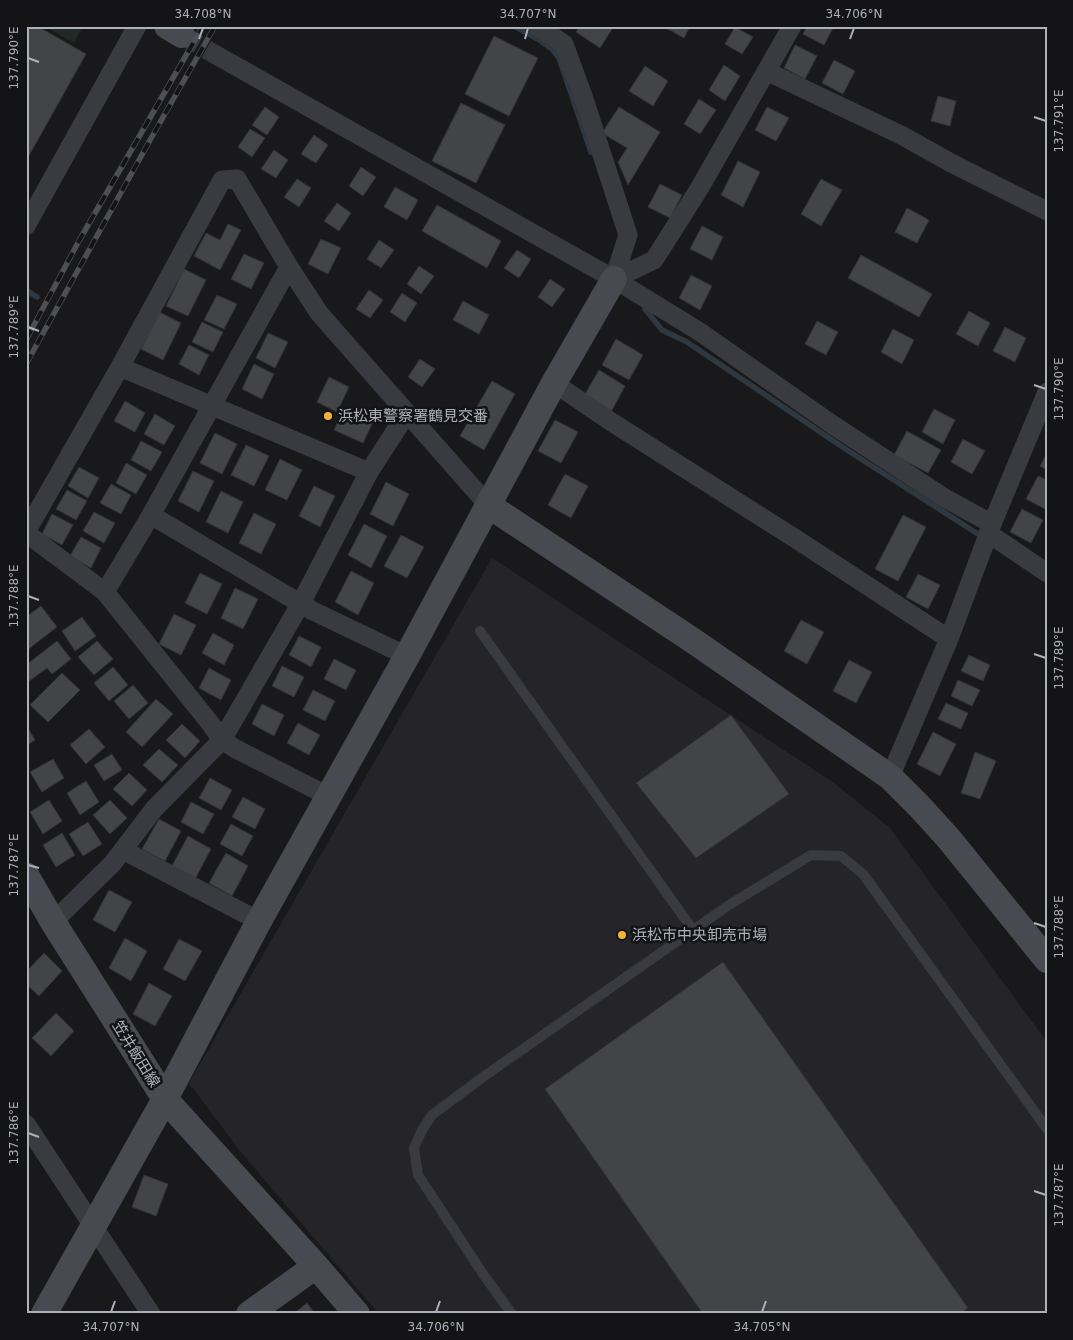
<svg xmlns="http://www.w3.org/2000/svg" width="1073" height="1340" viewBox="0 0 1073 1340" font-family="'DejaVu Sans','Noto Sans JP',sans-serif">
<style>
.built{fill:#252529}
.green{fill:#212a22}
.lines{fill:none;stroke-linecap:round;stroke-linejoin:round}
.stream{stroke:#2f3840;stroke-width:5.5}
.building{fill:#434448;stroke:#333337}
.street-tunnel{stroke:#36373b;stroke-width:19;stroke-dasharray:19 9;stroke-linecap:butt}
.lane{stroke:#3a3b41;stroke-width:10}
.street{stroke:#3a3b41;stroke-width:19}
.secondary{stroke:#484a51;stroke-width:26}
.rail-casing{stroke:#4d4f56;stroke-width:5.5}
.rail{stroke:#141417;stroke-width:4;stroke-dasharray:11;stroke-linecap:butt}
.ticks{fill:none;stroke:#acb1bb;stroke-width:2}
.poi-dot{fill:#f3b33a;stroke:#141417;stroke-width:2}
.labels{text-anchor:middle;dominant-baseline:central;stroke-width:5;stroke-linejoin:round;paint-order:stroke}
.poi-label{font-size:15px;fill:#acb1bb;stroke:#141417;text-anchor:start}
.street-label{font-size:15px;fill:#acb1bb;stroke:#141417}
.neatline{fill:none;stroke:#acb1bb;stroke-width:2}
.ticks-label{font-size:12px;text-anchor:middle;fill:#acb1bb}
</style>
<rect width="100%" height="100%" fill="#19191b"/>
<path class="built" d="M492,558L834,783L890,828L1047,1042V1314H379L240,1151L189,1083Z"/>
<path class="green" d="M44,26H83L74,43Z"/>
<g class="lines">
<path class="stream" d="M514,26L538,39L552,49L559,58L591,152
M26,290L37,297
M645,309L662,330L687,342L844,448L978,534"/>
</g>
<path class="building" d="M26,26H37L86,54L26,161Z
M580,26H614L600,48L576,32Z
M667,26H690L684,38L666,28Z
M807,26H834L824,45L803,34Z
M735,27L753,37L742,54L725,44Z
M494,36L538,58L509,116L465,94Z
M795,45L817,56L805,79L784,68Z
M834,60L855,71L843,94L822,83Z
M724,65L740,76L725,101L709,90Z
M645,66L668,81L653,106L629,91Z
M938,96L956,101L950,126L931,121Z
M699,99L716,110L700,134L684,124Z
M461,103L505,125L476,183L432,161Z
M265,107L279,117L267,135L252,125Z
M619,107L660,132L628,185L618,162L627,148L602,133Z
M767,107L789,118L776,141L755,130Z
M250,129L265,138L252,157L238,147Z
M314,135L328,145L316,163L301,154Z
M274,150L288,160L276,178L261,169Z
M738,161L760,172L743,207L721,195Z
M361,167L376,177L363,196L349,186Z
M297,179L311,188L299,207L284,197Z
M821,179L842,190L821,226L801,214Z
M660,184L682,195L670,218L648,207Z
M395,187L418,200L407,220L384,207Z
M337,203L351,213L339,231L324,221Z
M437,205L501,241L487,268L422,231Z
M907,208L929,220L917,243L895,232Z
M228,224L241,230L220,270L194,256L206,233L220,240Z
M702,226L723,237L712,260L690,249Z
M321,239L341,248L328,274L308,264Z
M379,240L394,250L381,268L367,259Z
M517,250L531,259L519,278L504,268Z
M244,254L264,263L251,289L231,279Z
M861,255L932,294L919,317L848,278Z
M419,266L434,276L421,294L407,284Z
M184,269L206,280L188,316L166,306Z
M691,275L712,286L700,310L679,298Z
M550,279L565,289L552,307L538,297Z
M369,290L383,300L370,318L356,309Z
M402,293L417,303L405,322L390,312Z
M217,295L237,304L224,329L204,320Z
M463,301L489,315L479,334L453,320Z
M969,311L990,323L978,346L956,334Z
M159,312L181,323L163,360L141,349Z
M817,321L838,332L826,355L805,344Z
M202,322L223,332L213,352L192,342Z
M1005,327L1026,338L1015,362L993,351Z
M893,329L914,340L902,364L881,352Z
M268,333L288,342L275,368L256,358Z
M616,339L643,355L629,380L602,365Z
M189,345L209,355L199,375L179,364Z
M420,359L435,369L422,387L408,377Z
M254,364L274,374L262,399L242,389Z
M599,370L625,386L611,412L584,396Z
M329,377L349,387L337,412L317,402Z
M492,381L515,394L484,450L460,436Z
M125,401L145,413L135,432L114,421Z
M344,409L373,422L363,443L334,430Z
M934,409L955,420L943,444L922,432Z
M155,414L175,426L164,445L144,434Z
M555,420L578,432L561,463L538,451Z
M907,431L941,450L928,473L894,455Z
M215,433L237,444L222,474L200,463Z
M963,439L985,451L972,474L951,462Z
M141,441L162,452L151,471L131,460Z
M246,445L269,456L254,486L231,475Z
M1047,453V470L1040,466Z
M280,459L302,470L287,500L265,490Z
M126,463L147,475L136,494L116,483Z
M79,467L99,478L88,498L68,486Z
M193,471L214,481L199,512L178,501Z
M565,474L588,486L571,518L548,505Z
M1038,476L1047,480V510L1026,499Z
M386,482L409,494L393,526L370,514Z
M111,484L131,495L121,514L100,503Z
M314,486L335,496L320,527L299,516Z
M67,490L87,501L76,520L56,509Z
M221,491L243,502L228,533L206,522Z
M1022,509L1043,520L1031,543L1010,532Z
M94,512L115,523L104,543L83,531Z
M254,513L276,524L261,554L239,543Z
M52,514L73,525L62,545L42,534Z
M903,515L926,527L898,581L875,569Z
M364,524L387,536L371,568L348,555Z
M401,535L424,547L407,578L384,566Z
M81,537L101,548L91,568L70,556Z
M351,571L374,583L358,615L335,602Z
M200,573L222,584L207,614L185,603Z
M918,574L940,585L928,609L906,597Z
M235,588L258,599L243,629L221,618Z
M41,606L57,627L26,651V617Z
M174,614L196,625L181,655L159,644Z
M82,617L96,636L75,651L62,631Z
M801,620L824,632L807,664L784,651Z
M213,633L234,645L224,665L202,653Z
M299,636L321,647L311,667L289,655Z
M57,641L71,659L52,674L47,668L28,682L26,680V665Z
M97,641L113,659L94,675L78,657Z
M969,655L990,665L983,681L961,671Z
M334,659L356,670L346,690L324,679Z
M849,660L872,672L856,703L833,691Z
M282,666L304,677L294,697L272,686Z
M113,667L128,685L109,701L94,683Z
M209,668L231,680L221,700L199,688Z
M62,673L80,690L48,722L30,705Z
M958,680L980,690L972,706L951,696Z
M133,685L148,703L129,719L114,701Z
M313,690L335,701L325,721L303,710Z
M156,699L173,714L142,747L126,732Z
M946,703L968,713L961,729L938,719Z
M262,704L284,715L274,736L252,724Z
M731,715L789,794L696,858L636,783Z
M298,723L320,735L309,755L287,743Z
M182,724L200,741L185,758L166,740Z
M26,725L35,740L26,746Z
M89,729L105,747L86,764L70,745Z
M933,732L956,744L940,776L917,764Z
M159,749L178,765L162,782L143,765Z
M975,752L996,761L980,799L961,793Z
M112,754L122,770L104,781L94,765Z
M53,759L64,778L42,792L30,772Z
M129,773L147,790L132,806L113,789Z
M210,778L232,790L221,810L199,798Z
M86,781L99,802L80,815L67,793Z
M243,797L265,809L255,829L232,817Z
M49,800L62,821L43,834L30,812Z
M110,800L127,818L110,834L93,815Z
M191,802L214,814L203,834L181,822Z
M159,819L181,831L165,861L142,849Z
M88,822L102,844L83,856L69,834Z
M231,824L253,836L242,856L220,844Z
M62,833L75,855L56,867L43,845Z
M188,836L211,849L195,879L172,866Z
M226,853L248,866L232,896L209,883Z
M109,890L132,902L115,932L93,920Z
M125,938L147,951L131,981L109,968Z
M179,939L202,951L185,981L163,969Z
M44,953L62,971L39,996L26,984V972Z
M723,962L968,1308L959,1314H703L545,1089Z
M149,983L172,996L155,1026L133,1014Z
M56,1013L74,1031L51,1056L32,1038Z
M144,1175L168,1184L156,1216L132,1207Z
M307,1303L315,1314H293Z"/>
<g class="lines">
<path class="street-tunnel" d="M182,35L216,55"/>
<path class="lane" d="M480,631L693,930
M512,1314L483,1274L418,1175L414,1148L422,1130L432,1115L483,1077L729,905L811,855L841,856L863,874L1047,1129"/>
<path class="street" d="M537,26L564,44L583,96L628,235L614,279
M216,55L614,279L700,332L833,425L943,497L992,524
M766,71L901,135L953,164L1047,211
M26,226L137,26
M614,279L654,260L699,189L792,26
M120,367L369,472
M554,383L610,421L796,539L949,639
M151,515L313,611L407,656
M26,532L120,367L222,180L237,179L289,267L319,313L488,505
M26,533L105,592L210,723L222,740L236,749L328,796
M988,533L1047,573
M105,592L151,515L289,267
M890,777L949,639L992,524L1047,392
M123,850L259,921
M53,922L113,863L154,809L222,740L301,603L369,472L407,413
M26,1124L151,1314"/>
<path class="secondary" d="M167,26L182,35
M488,505L692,640L890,777L920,807L949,839L1047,960
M26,875L53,922L165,1099L316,1266L357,1314
M44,1314L165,1099L259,921L407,656L554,383L614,279
M249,1314L316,1266"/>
<g class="rail-casing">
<path id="rail" d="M26,340L80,239L203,26
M26,364L154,133L215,26"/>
</g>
<use href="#rail" class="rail"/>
</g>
<path class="ticks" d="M199,39L203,28M525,39L528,28M850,39L854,28M28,58L39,62M1034,117L1046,121M28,327L39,331M1034,385L1046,389M28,596L39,600M1034,654L1046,658M28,865L39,868M1034,923L1046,927M28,1133L39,1137M1034,1191L1046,1195M111,1312L115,1301M436,1312L440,1301M762,1312L766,1301"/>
<g class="poi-dot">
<circle cx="328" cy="416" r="5"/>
<circle cx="622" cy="935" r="5"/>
</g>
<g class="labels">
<g class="poi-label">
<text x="338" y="416">浜松東警察署鶴見交番</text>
<text x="632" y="935">浜松市中央卸売市場</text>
</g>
<g class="street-label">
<text transform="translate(136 1054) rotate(58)">笠井飯田線</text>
</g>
</g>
<rect width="1073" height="1340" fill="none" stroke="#141417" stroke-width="55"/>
<rect x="28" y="28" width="1018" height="1284" class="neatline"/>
<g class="ticks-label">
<text x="203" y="18">34.708°N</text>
<text x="528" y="18">34.707°N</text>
<text x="854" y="18">34.706°N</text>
<text transform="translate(14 58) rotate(-90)" y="4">137.790°E</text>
<text transform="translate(1059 121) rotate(-90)" y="4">137.791°E</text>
<text transform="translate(14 327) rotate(-90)" y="4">137.789°E</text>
<text transform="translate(1059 389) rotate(-90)" y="4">137.790°E</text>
<text transform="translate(14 596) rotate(-90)" y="4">137.788°E</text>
<text transform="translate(1059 658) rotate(-90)" y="4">137.789°E</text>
<text transform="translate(14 865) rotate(-90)" y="4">137.787°E</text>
<text transform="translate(1059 927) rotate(-90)" y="4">137.788°E</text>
<text transform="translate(14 1133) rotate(-90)" y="4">137.786°E</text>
<text transform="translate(1059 1195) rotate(-90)" y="4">137.787°E</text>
<text x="111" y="1331">34.707°N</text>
<text x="436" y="1331">34.706°N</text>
<text x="762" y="1331">34.705°N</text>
</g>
</svg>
